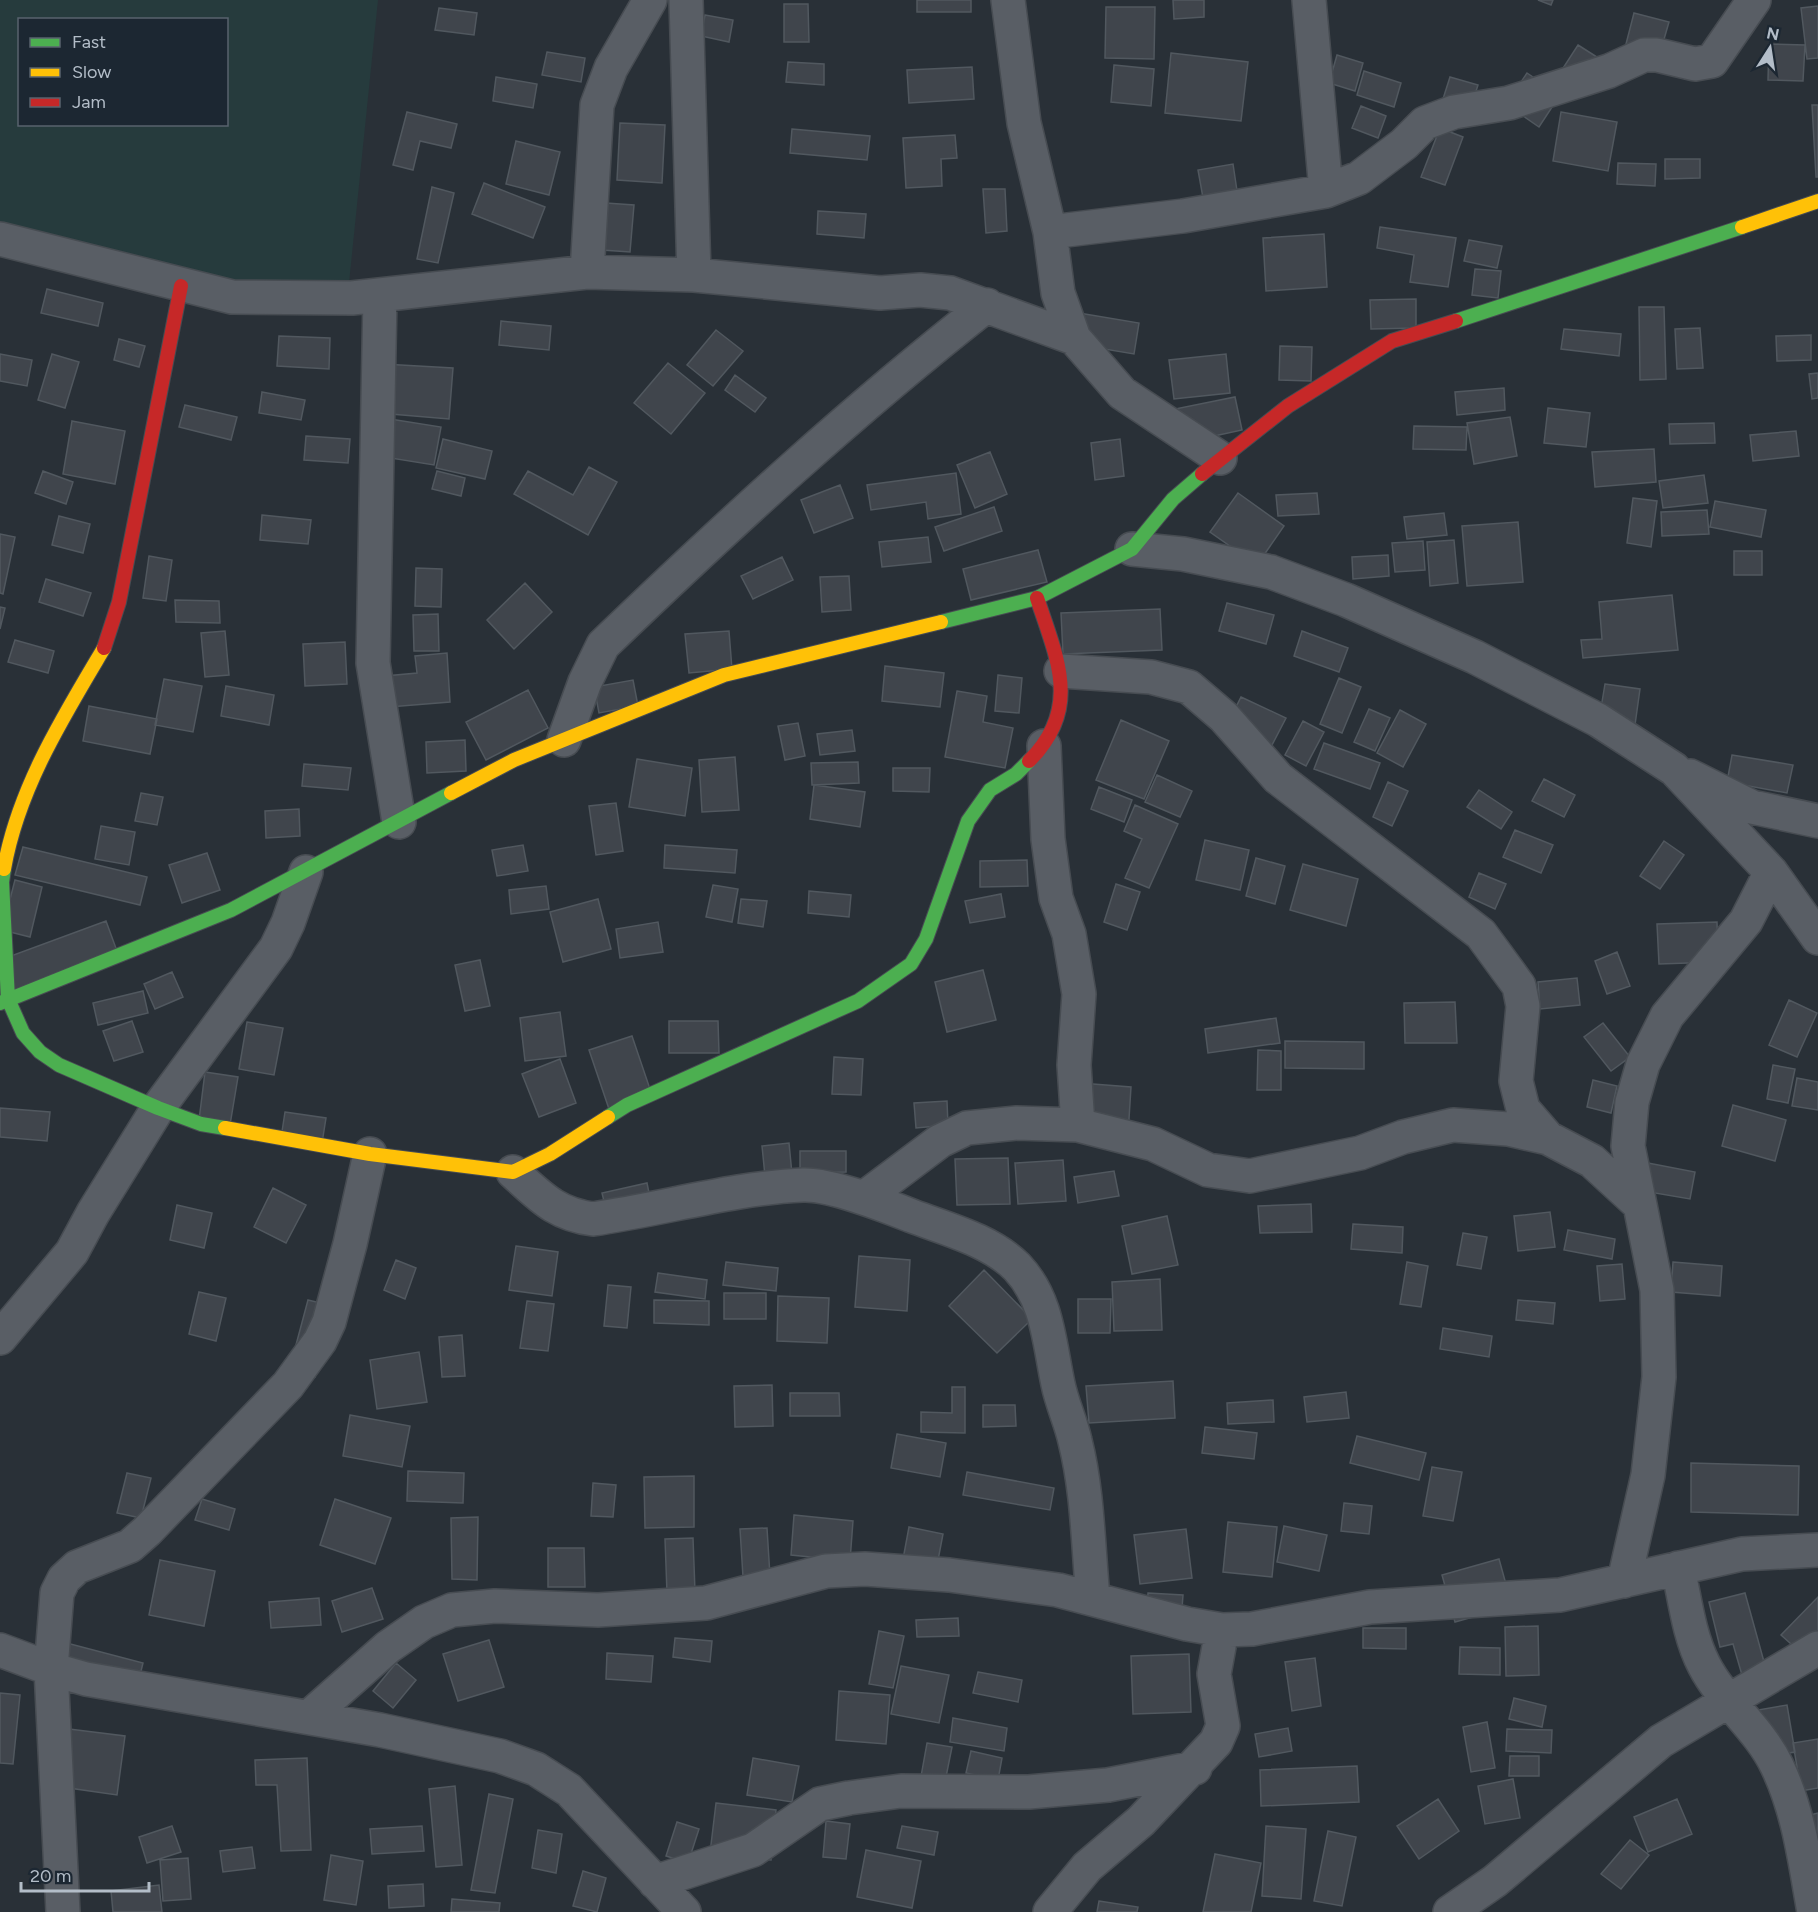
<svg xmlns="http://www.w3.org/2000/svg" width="1818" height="1912" viewBox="0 0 1818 1912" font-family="Figtree,sans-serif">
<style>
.green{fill:#263b3d;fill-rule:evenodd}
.building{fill:#40454c;stroke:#51585f;stroke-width:1.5}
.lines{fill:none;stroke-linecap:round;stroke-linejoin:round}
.street-casing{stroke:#474c52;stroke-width:36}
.fast-casing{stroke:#474c52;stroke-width:16}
.slow-casing{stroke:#474c52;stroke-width:16}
.jam-casing{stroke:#474c52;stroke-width:16}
.street{stroke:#595e65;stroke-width:33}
.fast{stroke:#4caf50;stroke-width:14}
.slow{stroke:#ffc107;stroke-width:14}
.jam{stroke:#c62828;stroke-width:14}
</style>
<rect width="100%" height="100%" fill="#293037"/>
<path class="green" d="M0,0H378L348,293L212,301L0,240ZM20,20H226V124H20Z"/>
<path class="building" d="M917,0H971V12H917Z
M1173,0H1204V17L1174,19Z
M1538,0H1553L1551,5Z
M784,4H808L809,42H784Z
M1818,6V58L1807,59L1801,8Z
M1106,7H1155L1154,59L1105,58Z
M439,8L477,13L474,35L435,30Z
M1634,13L1669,22L1660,53L1626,44Z
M705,15L733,20L729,42L701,36Z
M1769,44L1805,45L1803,81L1768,80Z
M1578,45L1600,59L1554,82Z
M547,52L585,58L581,82L542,75Z
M1171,53L1248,62L1241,121L1165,113Z
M1337,55L1363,63L1355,91L1329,83Z
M788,62L824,64V85L786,82Z
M1114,65L1154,69L1151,106L1111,102Z
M972,67L974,99L909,103L907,70Z
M1364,71L1401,83L1394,107L1357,95Z
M1527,73L1560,95L1539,127L1506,104Z
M496,77L537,84L533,108L493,101Z
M1450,77L1478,85L1470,110L1442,102Z
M1812,105H1818V177H1816Z
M1361,106L1386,116L1378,138L1352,128Z
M407,112L457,124L451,148L420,141L413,170L393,165Z
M1561,112L1617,122L1608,171L1553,161Z
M620,123L665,125L662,183L617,180Z
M1440,128L1463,137L1445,185L1421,177Z
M792,129L870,136L867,160L790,153Z
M955,135L957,158L941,159L942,186L906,188L903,138Z
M516,141L560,152L549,195L506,184Z
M1665,159H1700V178L1665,179Z
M1618,163L1656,164L1655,186L1617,184Z
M1233,164L1239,204L1205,209L1198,170Z
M484,183L545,207L533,238L472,214Z
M432,187L454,193L438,263L417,259Z
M983,189H1005L1007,231L986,233Z
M606,203L634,205L630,252L602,250Z
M818,211L866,214L864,238L817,234Z
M1380,227L1456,238L1448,287L1410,282L1414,255L1377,248Z
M1324,234L1327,287L1266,291L1263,238Z
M1469,240L1502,246L1497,268L1464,261Z
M1475,269L1501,271L1498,298L1472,295Z
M47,289L103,303L98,326L41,313Z
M1416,299V328L1371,329L1370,300Z
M1639,307H1664L1666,379L1640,380Z
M1073,312L1139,323L1134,354L1068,343Z
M501,321L551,326L549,350L499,345Z
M1700,328L1703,368L1677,369L1675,329Z
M1564,329L1621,334L1619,356L1561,349Z
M716,330L743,351L713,386L687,365Z
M1811,335V360L1777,361L1776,336Z
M279,336L330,338L329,369L277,366Z
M119,339L145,346L139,367L114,360Z
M1280,346L1312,347L1311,381L1279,380Z
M0,354L32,360L27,386L0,381Z
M52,354L79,362L65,408L38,400Z
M1226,354L1230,393L1174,399L1169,360Z
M668,363L705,393L671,434L634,403Z
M383,364L453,368L449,419L379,413Z
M1818,373V398L1812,399L1809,374Z
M735,375L766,398L755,412L725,390Z
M1504,388L1505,410L1457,415L1455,392Z
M262,392L305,400L301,420L259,413Z
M1235,397L1242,430L1182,443L1175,409Z
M185,405L237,417L231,440L179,427Z
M1548,408L1590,413L1586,447L1544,443Z
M1510,417L1517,456L1474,464L1467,423Z
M390,419L441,427L434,465L384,457Z
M72,421L125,431L115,484L63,474Z
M1714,423L1715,443L1670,444L1669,424Z
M1414,426L1467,427L1466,450L1413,449Z
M1796,431L1799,456L1753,461L1750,435Z
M306,436L350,439L348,463L304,460Z
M443,439L492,451L485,479L436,468Z
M1120,439L1124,476L1095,480L1091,443Z
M1654,449L1656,482L1595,487L1592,452Z
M990,452L1007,494L975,508L957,465Z
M589,467L617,482L588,535L514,494L528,471L573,495Z
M43,471L73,482L66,504L35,493Z
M437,471L465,478L461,496L432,489Z
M956,473L961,514L928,519L926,502L871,510L867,485Z
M1704,475L1708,503L1663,508L1659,481Z
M840,485L853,518L814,533L801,500Z
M1238,493L1284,526L1257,565L1210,532Z
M1317,493L1319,514L1278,516L1276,495Z
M1633,498L1657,501L1651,547L1627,543Z
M1715,501L1766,510L1761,537L1710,527Z
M994,507L1002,531L944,551L935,527Z
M1707,510L1709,534L1662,536L1661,512Z
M1444,513L1447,535L1407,539L1404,517Z
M262,515L311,520L308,544L260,540Z
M59,516L90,524L83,553L52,545Z
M1518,522L1523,582L1467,586L1462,526Z
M0,534L15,537L3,594L0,593Z
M928,537L931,562L882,567L879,542Z
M1454,540L1458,583L1430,586L1427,542Z
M1423,541L1425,570L1395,572L1392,543Z
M1038,550L1047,582L971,600L963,569Z
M1734,551H1762V575H1734Z
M1388,555L1389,576L1353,579L1352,557Z
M149,556L172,560L166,601L143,598Z
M782,557L793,580L753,599L741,576Z
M416,568L442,569L441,607L415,606Z
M849,576L851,610L822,612L820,577Z
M46,579L91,593L83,616L39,602Z
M525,583L552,612L514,649L487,620Z
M1672,595L1678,650L1583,658L1581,640L1602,639L1599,602Z
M175,600L219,601L220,623L176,622Z
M1227,603L1274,615L1266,644L1219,631Z
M0,607L5,608L0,629Z
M1160,609L1162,650L1063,654L1061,613Z
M438,614L439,651H414L413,615Z
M225,631L229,675L205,677L201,633Z
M729,631L732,669L689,673L685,634Z
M1302,631L1348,648L1339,672L1294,656Z
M15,640L54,651L48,673L8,662Z
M345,642L347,684L305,686L303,644Z
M447,653L450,702L377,708L374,677L417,673L415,656Z
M885,666L944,673L940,707L882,701Z
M998,675L1022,678L1019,713L995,711Z
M1339,678L1361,687L1342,733L1320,724Z
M164,679L202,686L193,732L155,725Z
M633,680L638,706L599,713L594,687Z
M1605,684L1640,689L1635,725L1599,720Z
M226,686L274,695L269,725L221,716Z
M528,690L548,728L486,760L466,722Z
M957,691L987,696L983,722L1013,728L1005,768L945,757Z
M1241,697L1286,718L1272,745L1228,723Z
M89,706L157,719L150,754L83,741Z
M1369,709L1390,718L1375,751L1354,742Z
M1400,710L1426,724L1403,767L1377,753Z
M1121,720L1169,741L1144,799L1096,780Z
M1303,721L1324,732L1306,766L1285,755Z
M798,723L805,756L785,760L778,726Z
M852,730L855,751L820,755L817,734Z
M465,740L466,771L427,773L426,742Z
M1324,743L1380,763L1370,789L1314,769Z
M1732,755L1793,765L1787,793L1727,782Z
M735,757L739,810L702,812L699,760Z
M637,759L692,768L685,816L629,807Z
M858,762L859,783L812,785L811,763Z
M304,764L351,768L348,790L302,786Z
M893,768H930L929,792L893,791Z
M1157,775L1192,791L1180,817L1145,802Z
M1544,779L1575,795L1564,817L1532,801Z
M1388,782L1408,791L1392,826L1373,817Z
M814,785L865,792L860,827L810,819Z
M1099,787L1132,800L1124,822L1091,809Z
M1479,790L1512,812L1501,829L1467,807Z
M141,793L163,797L157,825L135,821Z
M616,803L623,851L596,855L589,806Z
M1135,805L1178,824L1149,888L1125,878L1142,839L1124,831Z
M299,809L300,836L266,838L265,811Z
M101,826L135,832L129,865L95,859Z
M1515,830L1553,845L1541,873L1503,857Z
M1205,840L1249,850L1240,890L1196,880Z
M1664,841L1684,855L1660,889L1640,876Z
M523,845L528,871L497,876L492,850Z
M665,845L737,850L735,873L664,868Z
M23,847L147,877L140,905L15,875Z
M207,853L220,890L182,903L169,865Z
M1256,858L1285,866L1275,904L1246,896Z
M1027,860L1028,886L980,887V861Z
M1303,864L1358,879L1346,926L1290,910Z
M1479,873L1506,884L1495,909L1469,897Z
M15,880L42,887L30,937L2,930Z
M1116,884L1140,892L1127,930L1104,922Z
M713,885L738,889L732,922L706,917Z
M546,886L549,909L511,914L509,890Z
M809,891L851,895L849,917L808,913Z
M1001,894L1005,917L970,923L965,901Z
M598,899L611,949L563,962L550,912Z
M741,899L767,901L763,927L738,923Z
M106,921L117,951L9,992L0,960Z
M658,922L663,952L620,958L616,929Z
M1717,922L1718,962L1659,964L1657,924Z
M1617,952L1630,986L1607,994L1595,961Z
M480,960L490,1006L465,1011L455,965Z
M983,970L996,1020L947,1032L935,982Z
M172,972L183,997L155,1009L144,984Z
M1577,978L1580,1005L1540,1009L1538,982Z
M143,991L148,1013L98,1025L93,1003Z
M1789,1000L1817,1013L1797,1057L1769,1045Z
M1455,1002L1457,1043H1405L1404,1003Z
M560,1012L566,1056L525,1061L520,1018Z
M1276,1018L1280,1043L1208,1053L1205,1029Z
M132,1021L143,1052L114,1061L103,1031Z
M669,1021H718L719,1053H669Z
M247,1022L283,1028L274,1075L239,1069Z
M1603,1023L1630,1057L1611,1071L1584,1037Z
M632,1036L652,1095L609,1109L589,1050Z
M1285,1041L1364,1042V1069L1285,1068Z
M1258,1050L1281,1051V1090H1257Z
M834,1057L863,1059L861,1095L832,1094Z
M560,1059L576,1103L539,1117L522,1074Z
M1773,1065L1795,1069L1788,1103L1767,1099Z
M205,1072L238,1077L230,1125L199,1120Z
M1797,1078L1818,1082V1110L1792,1106Z
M1593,1080L1617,1086L1611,1113L1587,1107Z
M1080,1083L1131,1087L1128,1135L1077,1131Z
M947,1101L948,1125L916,1128L914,1103Z
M1733,1105L1786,1120L1775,1161L1722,1146Z
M0,1108L50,1112L47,1141L0,1137Z
M285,1112L326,1118L322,1143L281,1138Z
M789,1143L792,1174L765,1176L762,1146Z
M800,1151H846V1172L800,1173Z
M1008,1158L1010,1204L957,1205L955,1159Z
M1063,1160L1066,1201L1018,1204L1015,1163Z
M1648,1163L1695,1172L1690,1199L1643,1191Z
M1114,1171L1119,1196L1078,1203L1074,1177Z
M647,1183L652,1208L608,1218L602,1193Z
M273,1188L306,1205L286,1243L254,1227Z
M1311,1204L1312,1232L1260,1233L1258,1206Z
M177,1205L212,1213L204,1248L170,1240Z
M1550,1212L1555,1247L1518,1251L1514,1216Z
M1167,1216L1178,1265L1132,1274L1122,1226Z
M1353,1224L1403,1227L1402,1253L1351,1249Z
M1568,1230L1615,1239L1612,1259L1564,1250Z
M1463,1233L1487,1237L1481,1269L1457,1265Z
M516,1246L558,1252L552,1296L509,1290Z
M859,1256L910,1260L907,1311L855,1307Z
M396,1260L416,1268L405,1299L384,1290Z
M726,1262L778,1268L776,1291L723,1285Z
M1407,1262L1428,1266L1421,1307L1400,1304Z
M1673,1262L1722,1266L1720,1296L1671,1292Z
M1622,1264L1625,1299L1600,1301L1597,1266Z
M984,1270L1032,1319L997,1353L949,1306Z
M658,1273L707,1280L705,1299L655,1292Z
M1160,1279L1162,1330L1114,1331L1112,1282Z
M608,1285L631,1287L627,1328L604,1326Z
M199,1292L226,1298L216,1341L189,1334Z
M724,1293H766V1319H724Z
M778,1296L829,1298L827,1343L777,1341Z
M1078,1299H1111L1110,1333H1078Z
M308,1300L333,1306L315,1377L289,1371Z
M654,1300L709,1301V1325L654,1323Z
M1518,1300L1555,1303L1553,1324L1516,1320Z
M527,1301L554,1304L548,1351L520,1348Z
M1443,1328L1492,1336L1489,1357L1440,1349Z
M462,1335L465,1376L442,1377L439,1337Z
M419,1352L427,1402L377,1409L370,1360Z
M1173,1381L1175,1418L1089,1423L1086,1386Z
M772,1385L773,1426L735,1427L734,1386Z
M952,1387H965V1433L921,1432V1412L952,1413Z
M1346,1392L1349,1418L1307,1422L1304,1397Z
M790,1393H839L840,1416H790Z
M1273,1400L1274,1422L1228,1424L1227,1403Z
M983,1405H1015L1016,1426L983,1427Z
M350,1415L410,1426L402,1467L343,1456Z
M1205,1427L1257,1433L1254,1459L1202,1453Z
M897,1434L946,1443L940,1477L891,1468Z
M1357,1436L1426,1453L1419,1480L1350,1463Z
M1691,1463L1799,1466L1798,1515L1691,1512Z
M1432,1467L1462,1472L1453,1521L1423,1516Z
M408,1471L464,1473L463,1503L407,1501Z
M967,1472L1054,1488L1050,1510L963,1495Z
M127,1473L151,1478L141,1518L117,1513Z
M694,1476V1527L645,1528L644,1477Z
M593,1483L616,1485L613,1517L591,1516Z
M202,1499L235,1509L229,1530L195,1520Z
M335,1499L391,1518L375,1564L320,1545Z
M1344,1503L1372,1506L1369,1534L1341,1531Z
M794,1515L853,1521L850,1561L791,1555Z
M478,1517L477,1580L452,1579L451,1518Z
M1228,1522L1277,1527L1272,1577L1223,1572Z
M1284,1526L1327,1535L1319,1571L1277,1562Z
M909,1527L943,1534L935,1576L901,1570Z
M767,1528L770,1576L743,1577L740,1529Z
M1186,1529L1192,1578L1140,1584L1134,1535Z
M693,1538L695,1591L667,1593L665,1539Z
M548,1548H584L585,1587H548Z
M1499,1559L1512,1606L1455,1622L1442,1575Z
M160,1560L215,1571L204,1626L149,1615Z
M372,1588L383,1619L342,1632L332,1601Z
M1148,1593L1183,1595L1181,1622L1146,1620Z
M1745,1593L1766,1669L1742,1675L1733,1644L1720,1647L1709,1602Z
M1818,1597V1634L1800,1652L1781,1635Z
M319,1598L321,1625L271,1628L269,1602Z
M958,1618L959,1636L917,1637L916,1620Z
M1538,1626L1539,1675L1506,1676L1505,1627Z
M1363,1628H1406V1649L1363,1648Z
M879,1631L904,1636L893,1688L869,1684Z
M675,1638L712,1641L710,1662L673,1657Z
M489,1640L504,1687L458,1701L443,1654Z
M59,1641L143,1663L136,1691L51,1669Z
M1460,1647L1500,1648V1675L1459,1674Z
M607,1653L653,1656L651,1682L606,1679Z
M1189,1654L1191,1712L1133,1714L1131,1656Z
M1315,1658L1321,1706L1292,1711L1285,1662Z
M396,1663L416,1680L393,1708L373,1691Z
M901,1666L949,1675L939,1723L891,1714Z
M978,1672L1022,1680L1018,1702L973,1693Z
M839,1691L890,1695L886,1744L836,1740Z
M0,1693L20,1695L13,1764L0,1763Z
M1514,1698L1546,1706L1542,1727L1509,1719Z
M1787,1705L1795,1752L1760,1757L1752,1711Z
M953,1718L1007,1728L1004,1751L950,1742Z
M1487,1722L1495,1768L1471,1772L1463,1727Z
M1288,1728L1292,1751L1259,1757L1255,1734Z
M69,1729L125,1736L117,1795L62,1787Z
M1507,1729L1552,1730L1551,1753L1506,1751Z
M1818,1739V1788L1801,1791L1793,1743Z
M927,1743L952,1747L944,1787L920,1782Z
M971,1751L1002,1758L998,1780L966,1773Z
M1510,1756H1539V1776H1509Z
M307,1758L311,1850L281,1851L277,1785H256L255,1760Z
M753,1758L799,1766L792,1802L747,1795Z
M1357,1766L1359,1802L1261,1806L1260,1770Z
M1513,1779L1520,1818L1485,1824L1478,1786Z
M455,1786L462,1865L436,1867L429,1789Z
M489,1794L513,1799L495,1893L471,1890Z
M1438,1799L1459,1831L1419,1859L1397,1826Z
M1677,1799L1692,1834L1648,1852L1634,1817Z
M716,1803L776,1810L771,1860L710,1853Z
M1818,1813V1842L1806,1816Z
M826,1821L850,1824L846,1859L823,1857Z
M677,1822L699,1829L688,1863L666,1856Z
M172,1826L181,1852L147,1863L139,1837Z
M422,1826L424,1851L372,1854L370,1829Z
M902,1826L938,1832L934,1855L897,1848Z
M1266,1826L1306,1829L1301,1899L1262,1896Z
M538,1830L562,1834L556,1873L532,1868Z
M1328,1831L1356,1837L1342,1906L1314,1901Z
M1630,1840L1649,1855L1621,1889L1601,1874Z
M252,1847L255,1868L223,1872L220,1851Z
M866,1850L921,1861L912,1908L857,1897Z
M1215,1854L1261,1863L1251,1912H1203Z
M331,1855L363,1861L356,1905L324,1900Z
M188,1858L191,1899L163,1901L160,1860Z
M583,1871L606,1878L597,1912L573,1906Z
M423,1884L424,1906L389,1908L388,1886Z
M159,1885L162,1912H113L111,1891Z
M452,1899L500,1903L499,1912H451Z
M1099,1901L1138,1907L1137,1912H1097Z"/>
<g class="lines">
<g class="street-casing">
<path id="street" d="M686,0L694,275
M1008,0L1024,123L1050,232L1058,293L1074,338L1122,393L1220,458
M1309,0L1326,191
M1050,232L1183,216L1326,191L1359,178L1404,144L1425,123L1454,112L1509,103L1609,71L1644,55H1657L1695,64L1712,61L1754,0
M0,239L232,297L352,298L587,272L694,275L880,293L920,290L950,293L1074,338
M587,272L597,105L611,68L650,0
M380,296L373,663L399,822
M1132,549L1183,554L1271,572L1346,600L1475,657L1598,720L1674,769L1771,872L1818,938
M1061,671L1151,677L1189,687L1224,717L1278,778L1481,934L1519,986L1523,1006L1516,1081L1523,1109L1548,1138L1592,1161L1640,1205L1657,1290L1659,1377L1648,1475L1624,1581
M564,740L585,682L603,645C727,526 852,411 987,305
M1044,746L1048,839L1056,898L1069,934L1079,994L1074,1065L1078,1125
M1690,776L1752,807L1818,821
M513,1172C540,1196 555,1214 593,1219C663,1209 733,1188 803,1185C831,1184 884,1205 912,1216C946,1229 990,1240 1017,1267C1048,1300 1049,1342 1058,1384C1062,1404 1071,1422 1075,1441C1088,1492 1088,1546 1093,1598
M864,1198L940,1141L967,1128L1017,1123L1078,1125L1153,1144L1208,1170L1250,1176L1360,1153L1403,1137L1453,1125L1508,1129L1548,1138
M1640,1205L1628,1146L1632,1102L1643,1064L1667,1016L1746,921L1771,872
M0,1338L72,1252L93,1213L158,1108L276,948L288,923L306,872
M1678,1568C1685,1600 1689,1636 1704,1665C1723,1702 1759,1728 1777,1766C1799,1812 1805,1862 1814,1912
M0,1650L51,1669L86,1679L380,1730L500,1756L536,1769L569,1790L684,1912
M310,1716L388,1647L424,1622L452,1610L495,1606L598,1610L706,1603L826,1571L865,1569L949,1575L1058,1590L1187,1624L1222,1630L1252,1629L1370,1607L1560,1595L1742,1554L1818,1550
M655,1882L753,1850L820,1804L849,1798L901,1791L1029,1792L1108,1785L1195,1768
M63,1912L51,1669L57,1593L64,1579L77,1567L130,1546L147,1531L288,1385L320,1341L329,1322L350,1244L370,1154
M1050,1912L1087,1867L1141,1821L1216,1742L1223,1726L1214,1674L1222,1630
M1450,1912L1495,1881L1661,1741L1818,1648"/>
</g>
<g class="fast-casing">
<path id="fast" d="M1456,321L1742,227
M941,622L1037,598L1132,549L1173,499L1202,474
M4,869L2,882L8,999L23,1033L40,1052L59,1065L158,1108L201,1124L225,1128
M0,1003L231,910L451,793
M608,1117L627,1105L858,1001L911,964L926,939L968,821L990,790L1016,774L1029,761"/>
</g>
<g class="slow-casing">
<path id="slow" d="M1742,227L1818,201
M451,793L514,760L724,675L941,622
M4,869C18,789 63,717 104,648
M225,1128L370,1154L513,1172L550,1154L608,1117"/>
</g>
<g class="jam-casing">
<path id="jam" d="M1202,474L1288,406L1392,341L1456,321
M104,648L119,602L181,286
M1029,761C1082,708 1057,659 1037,598"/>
</g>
<use href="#street" class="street"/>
<use href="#fast" class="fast"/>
<use href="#slow" class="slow"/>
<use href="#jam" class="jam"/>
</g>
<rect x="18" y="18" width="210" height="108" fill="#1c2732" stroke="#58636e" stroke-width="1.5"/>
<rect x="30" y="38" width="30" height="9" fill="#4caf50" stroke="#58636e" stroke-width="1.5"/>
<text x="72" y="48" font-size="18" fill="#b3bdc8">Fast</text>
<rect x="30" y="68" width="30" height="9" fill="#ffc107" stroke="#58636e" stroke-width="1.5"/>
<text x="72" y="78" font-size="18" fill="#b3bdc8">Slow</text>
<rect x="30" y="98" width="30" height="9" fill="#c62828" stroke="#58636e" stroke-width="1.5"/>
<text x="72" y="108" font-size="18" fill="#b3bdc8">Jam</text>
<g transform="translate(1770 48) rotate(12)" stroke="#1c2732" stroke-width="4.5" paint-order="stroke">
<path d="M0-4.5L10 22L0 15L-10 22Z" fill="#b3bdc8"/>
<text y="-9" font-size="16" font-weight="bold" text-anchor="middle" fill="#b3bdc8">N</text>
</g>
<path d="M21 1882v9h128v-9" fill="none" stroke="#b3bdc8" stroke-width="3"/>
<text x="30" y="1882" font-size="18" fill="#b3bdc8" stroke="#1c2732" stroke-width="4.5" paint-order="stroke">20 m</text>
</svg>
